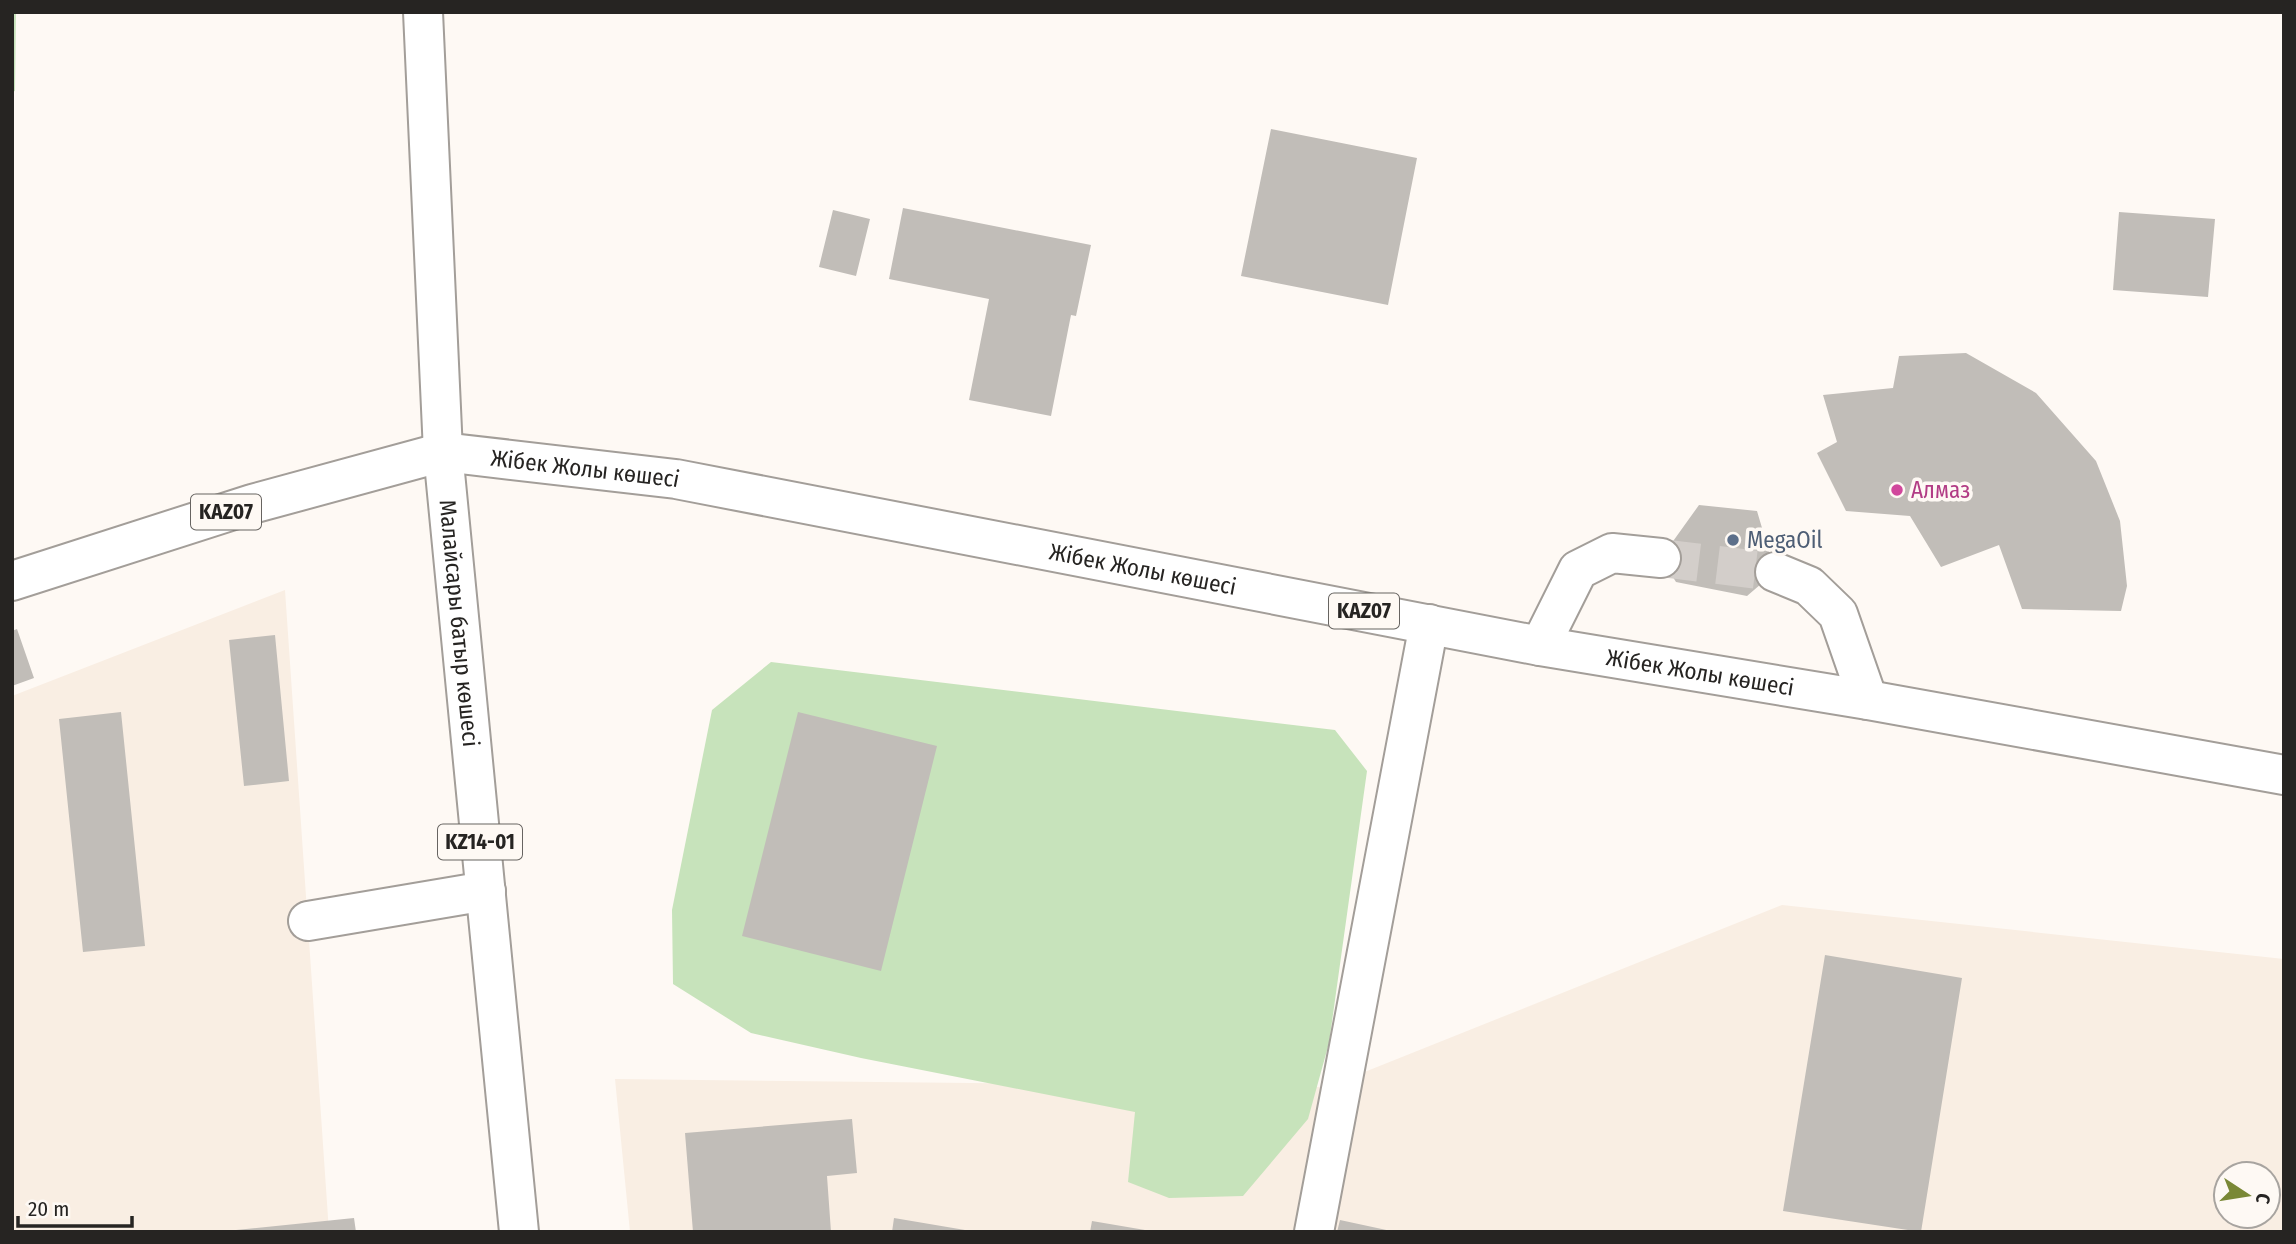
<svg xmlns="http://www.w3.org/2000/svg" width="2296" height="1244" viewBox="0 0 2296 1244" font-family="'Fira Sans Condensed',sans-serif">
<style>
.built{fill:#f9eee3;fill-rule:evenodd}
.green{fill:#c7e3bb}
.building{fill:#c1bdb8}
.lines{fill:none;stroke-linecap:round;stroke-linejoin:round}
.minor-tunnel{stroke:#d3ceca;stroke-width:38;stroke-dasharray:38 19;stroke-linecap:butt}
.minor-casing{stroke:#a39e99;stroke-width:42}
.major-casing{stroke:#a39e99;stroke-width:42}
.highway-casing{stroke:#a39e99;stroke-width:42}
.minor{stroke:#fff;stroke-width:38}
.major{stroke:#fff;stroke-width:38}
.highway{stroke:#fff;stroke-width:38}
.hotel-dot{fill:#d1479c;stroke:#fef9f4;stroke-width:2.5}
.service-dot{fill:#5c6f8a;stroke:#fef9f4;stroke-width:2.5}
.labels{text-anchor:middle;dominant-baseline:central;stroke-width:7;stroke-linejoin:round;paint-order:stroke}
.shield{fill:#fef9f4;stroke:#676461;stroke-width:2}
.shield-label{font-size:21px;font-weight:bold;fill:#262422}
.street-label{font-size:23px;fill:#262422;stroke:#fef9f4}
.hotel-label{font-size:23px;fill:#b23c85;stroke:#fef9f4;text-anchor:start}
.service-label{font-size:23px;fill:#4e5e75;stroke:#fef9f4;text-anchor:start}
</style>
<rect width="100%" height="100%" fill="#fef9f4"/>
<path class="built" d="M285,590L329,1232H12V696Z
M1782,905L2284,959V1232H630L615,1079L1327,1087ZM2226,1174H2268V1216H2226Z"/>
<path class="green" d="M12,12H16L15,91L12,92Z
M771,662L1335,730L1367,771L1329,1043L1308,1119L1243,1196L1169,1198L1128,1182L1135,1112L861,1058L751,1033L673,984L672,910L712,710Z"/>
<path class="building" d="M1271,129L1417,158L1388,305L1241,276Z
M903,208L1091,245L1076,316L1071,315L1051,416L969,400L989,299L889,279Z
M833,210L870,219L856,276L819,267Z
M2119,212L2215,219L2208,297L2113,290Z
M1966,353L2036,393L2096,461L2120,521L2127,586L2121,611L2022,609L1999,545L1941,567L1910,516L1846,511L1817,453L1837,442L1823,395L1893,388L1899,356Z
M1699,505L1757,511L1775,572L1747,596L1676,582L1661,558Z
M17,629L34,678L12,686V631Z
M275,635L289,781L244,786L229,640Z
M121,712L145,946L83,952L59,719Z
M798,712L937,746L881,971L742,936Z
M1825,955L1962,978L1921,1232L1783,1211Z
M852,1119L857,1173L827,1176L831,1232H693L685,1133Z
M354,1218L356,1232H236V1230Z
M894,1218L965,1230V1232H892Z
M1340,1220L1391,1231V1232H1337Z
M1092,1221L1145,1230V1232H1090Z"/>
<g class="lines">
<path class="minor-tunnel" d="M1661,558L1775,572"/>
<g class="minor-casing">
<path id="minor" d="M1775,572L1809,586L1838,614L1868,700
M1540,646L1578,570L1612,553L1661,558
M308,921L486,891
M1314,1232L1429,624"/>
</g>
<g class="major-casing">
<path id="major" d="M423,12L443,452"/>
</g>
<g class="highway-casing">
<g id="highway">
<path id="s1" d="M443,452C467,712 494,972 519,1232"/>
<path id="s2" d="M12,581L252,504L443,452L676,479L1540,646L1868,700L2284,775"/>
</g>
</g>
<use href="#minor" class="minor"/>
<use href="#major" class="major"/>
<use href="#highway" class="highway"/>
</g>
<circle class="hotel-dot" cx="1897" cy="490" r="7"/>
<circle class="service-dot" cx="1733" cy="540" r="7"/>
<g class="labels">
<g class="shield">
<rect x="191" y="494.5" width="70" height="35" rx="5"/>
<rect x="1329" y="593.5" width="70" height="35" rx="5"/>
<rect x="438" y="824.5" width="84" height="35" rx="5"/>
</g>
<g class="shield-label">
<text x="226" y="512">KAZ07</text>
<text x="1364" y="611">KAZ07</text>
<text x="480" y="842">KZ14-01</text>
</g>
<g class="street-label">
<text stroke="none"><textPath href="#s2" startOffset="593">Жібек Жолы көшесі</textPath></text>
<text stroke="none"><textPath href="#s2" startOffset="1160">Жібек Жолы көшесі</textPath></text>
<text stroke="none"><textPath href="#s1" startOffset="172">Малайсары батыр көшесі</textPath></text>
<text stroke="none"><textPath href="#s2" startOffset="1727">Жібек Жолы көшесі</textPath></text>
</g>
<g class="hotel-label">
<text x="1911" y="490">Алмаз</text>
</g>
<g class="service-label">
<text x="1747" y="540">MegaOil</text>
</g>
</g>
<rect width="2296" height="1244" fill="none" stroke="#262422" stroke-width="28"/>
<g transform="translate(2247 1195) rotate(102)"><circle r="33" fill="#fef9f4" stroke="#a8a4a0" stroke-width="2"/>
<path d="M0-5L12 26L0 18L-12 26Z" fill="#7a8836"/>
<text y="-10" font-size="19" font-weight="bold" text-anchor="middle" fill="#262422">С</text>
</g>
<path d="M18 1216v10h114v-10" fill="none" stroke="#262422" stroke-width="3.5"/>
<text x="28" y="1216" font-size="21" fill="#262422" stroke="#fef9f4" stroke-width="5" paint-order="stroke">20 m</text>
</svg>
